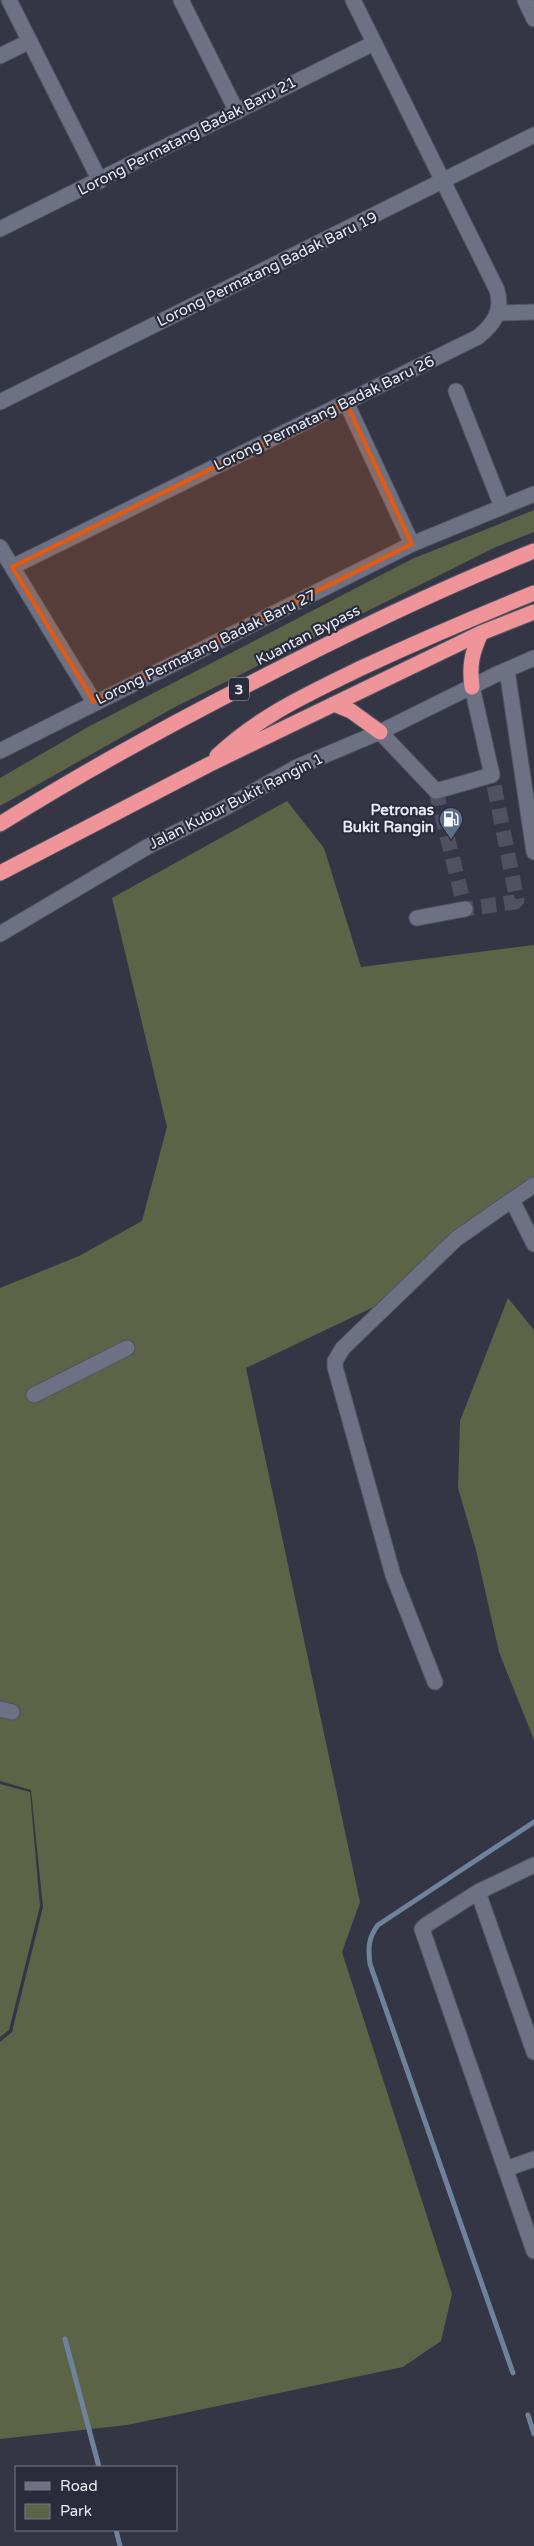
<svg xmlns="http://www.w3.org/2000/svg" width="534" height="2546" viewBox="0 0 534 2546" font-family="'Varela Round',sans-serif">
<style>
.green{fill:#5d6347}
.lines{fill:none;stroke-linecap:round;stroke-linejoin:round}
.stream{stroke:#6e829b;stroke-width:5}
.minor-tunnel{stroke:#4f5160;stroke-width:15;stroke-dasharray:15 8;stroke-linecap:butt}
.minor-casing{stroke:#505360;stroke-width:17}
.highway-casing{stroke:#505360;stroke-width:17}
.minor{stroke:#6e7183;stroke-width:15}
.highway{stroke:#ef959a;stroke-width:15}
.marked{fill:#e8590c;fill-opacity:0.2;stroke:#e8590c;stroke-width:4;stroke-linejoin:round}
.labels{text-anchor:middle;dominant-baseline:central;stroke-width:4.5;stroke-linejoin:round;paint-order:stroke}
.shield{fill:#2a2c3b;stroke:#afb1bc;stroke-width:1}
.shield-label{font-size:14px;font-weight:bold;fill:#e8eaf4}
.street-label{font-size:15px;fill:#e8eaf4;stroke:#2a2c3b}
.poi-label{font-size:15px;font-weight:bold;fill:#e8eaf4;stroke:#2a2c3b;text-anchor:end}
</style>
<rect width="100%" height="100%" fill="#343646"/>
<path class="green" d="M534,510V532L496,547L175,707L0,806V778L88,727L412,559Z
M287,801L324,848L361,967L534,945V1180L405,1292L246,1368L360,1902L342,1952L452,2294L441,2341L403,2367L127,2425L0,2439V2042L12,2032L43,1907L31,1790L0,1781V1288L79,1256L142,1221L167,1127L112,898Z
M508,1298L534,1330V1740L499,1652L476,1550L458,1488L460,1421Z
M0,1784L30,1792L40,1906L9,2030L0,2037Z"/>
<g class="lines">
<path class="stream" d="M65,2339L99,2467
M513,2373L370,1964C368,1948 368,1938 378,1925L534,1822
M528,2415L534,2434
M116,2530L120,2546"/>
<path class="minor-tunnel" d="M436,791L465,909L515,902L517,900L492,775"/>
<g class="minor-casing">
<path id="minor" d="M9,0L100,181
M181,0L237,112
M525,0L534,19
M0,56L30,41
M0,229L374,43
M498,313L534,312
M456,391L502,507
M0,402L534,135
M346,402L412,544
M0,547L94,702
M12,567L478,337C494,324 503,311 497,290L353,0
M507,670L534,852
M380,732L436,791L492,775L472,687
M0,751L412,544L534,494
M417,918L465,909
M0,934L147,847L221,810L297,767L380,732L495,675L534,658
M534,1185L512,1200L534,1244
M34,1395L127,1348
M435,1682L393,1575L335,1367V1361L343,1348L456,1239L512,1200
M0,1709L12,1712
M534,1865L478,1892L426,1925L422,1929L534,2251
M478,1892L534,2052
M506,2169L534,2159"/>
</g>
<g class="highway-casing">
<path id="highway" d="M472,687C469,665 472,653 481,633
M334,704L351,711L380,732
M217,756C259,716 308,694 359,669C417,642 475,617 534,593
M0,824C83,772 169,725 257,680C348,633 439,589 534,551
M0,873L208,765L481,633L534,612"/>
</g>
<use href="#minor" class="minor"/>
<use href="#highway" class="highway"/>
</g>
<path class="marked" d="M346,402L412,544L94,702L12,567Z"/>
<defs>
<g id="fuel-pin" transform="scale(1.25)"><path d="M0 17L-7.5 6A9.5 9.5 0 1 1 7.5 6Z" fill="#5c6f8a" stroke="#2a2c3b"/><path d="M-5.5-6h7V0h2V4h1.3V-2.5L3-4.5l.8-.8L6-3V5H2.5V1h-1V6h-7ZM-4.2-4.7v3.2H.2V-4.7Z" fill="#fff"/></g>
</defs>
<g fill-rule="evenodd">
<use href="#fuel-pin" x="451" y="819"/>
</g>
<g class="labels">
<rect class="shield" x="229" y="677.5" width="20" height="23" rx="4"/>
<g class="shield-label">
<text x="239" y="689">3</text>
</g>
<g class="street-label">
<text transform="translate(187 136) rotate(-27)">Lorong Permatang Badak Baru 21</text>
<text transform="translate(267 269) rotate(-26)">Lorong Permatang Badak Baru 19</text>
<text transform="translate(324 413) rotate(-26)">Lorong Permatang Badak Baru 26</text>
<text transform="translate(308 635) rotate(-27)">Kuantan Bypass</text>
<text transform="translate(206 647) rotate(-26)">Lorong Permatang Badak Baru 27</text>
<text transform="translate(236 801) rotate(-27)">Jalan Kubur Bukit Rangin 1</text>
</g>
<g class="poi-label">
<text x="434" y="810">Petronas<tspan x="434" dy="17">Bukit Rangin</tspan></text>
</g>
</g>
<rect x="15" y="2466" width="162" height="65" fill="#2a2c3b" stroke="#767885"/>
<rect x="25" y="2482" width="25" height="8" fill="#6e7183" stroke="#767885"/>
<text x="60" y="2491" font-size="15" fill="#e8eaf4">Road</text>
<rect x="25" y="2504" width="25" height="15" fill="#5d6347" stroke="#767885"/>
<text x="60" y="2516" font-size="15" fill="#e8eaf4">Park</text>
</svg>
